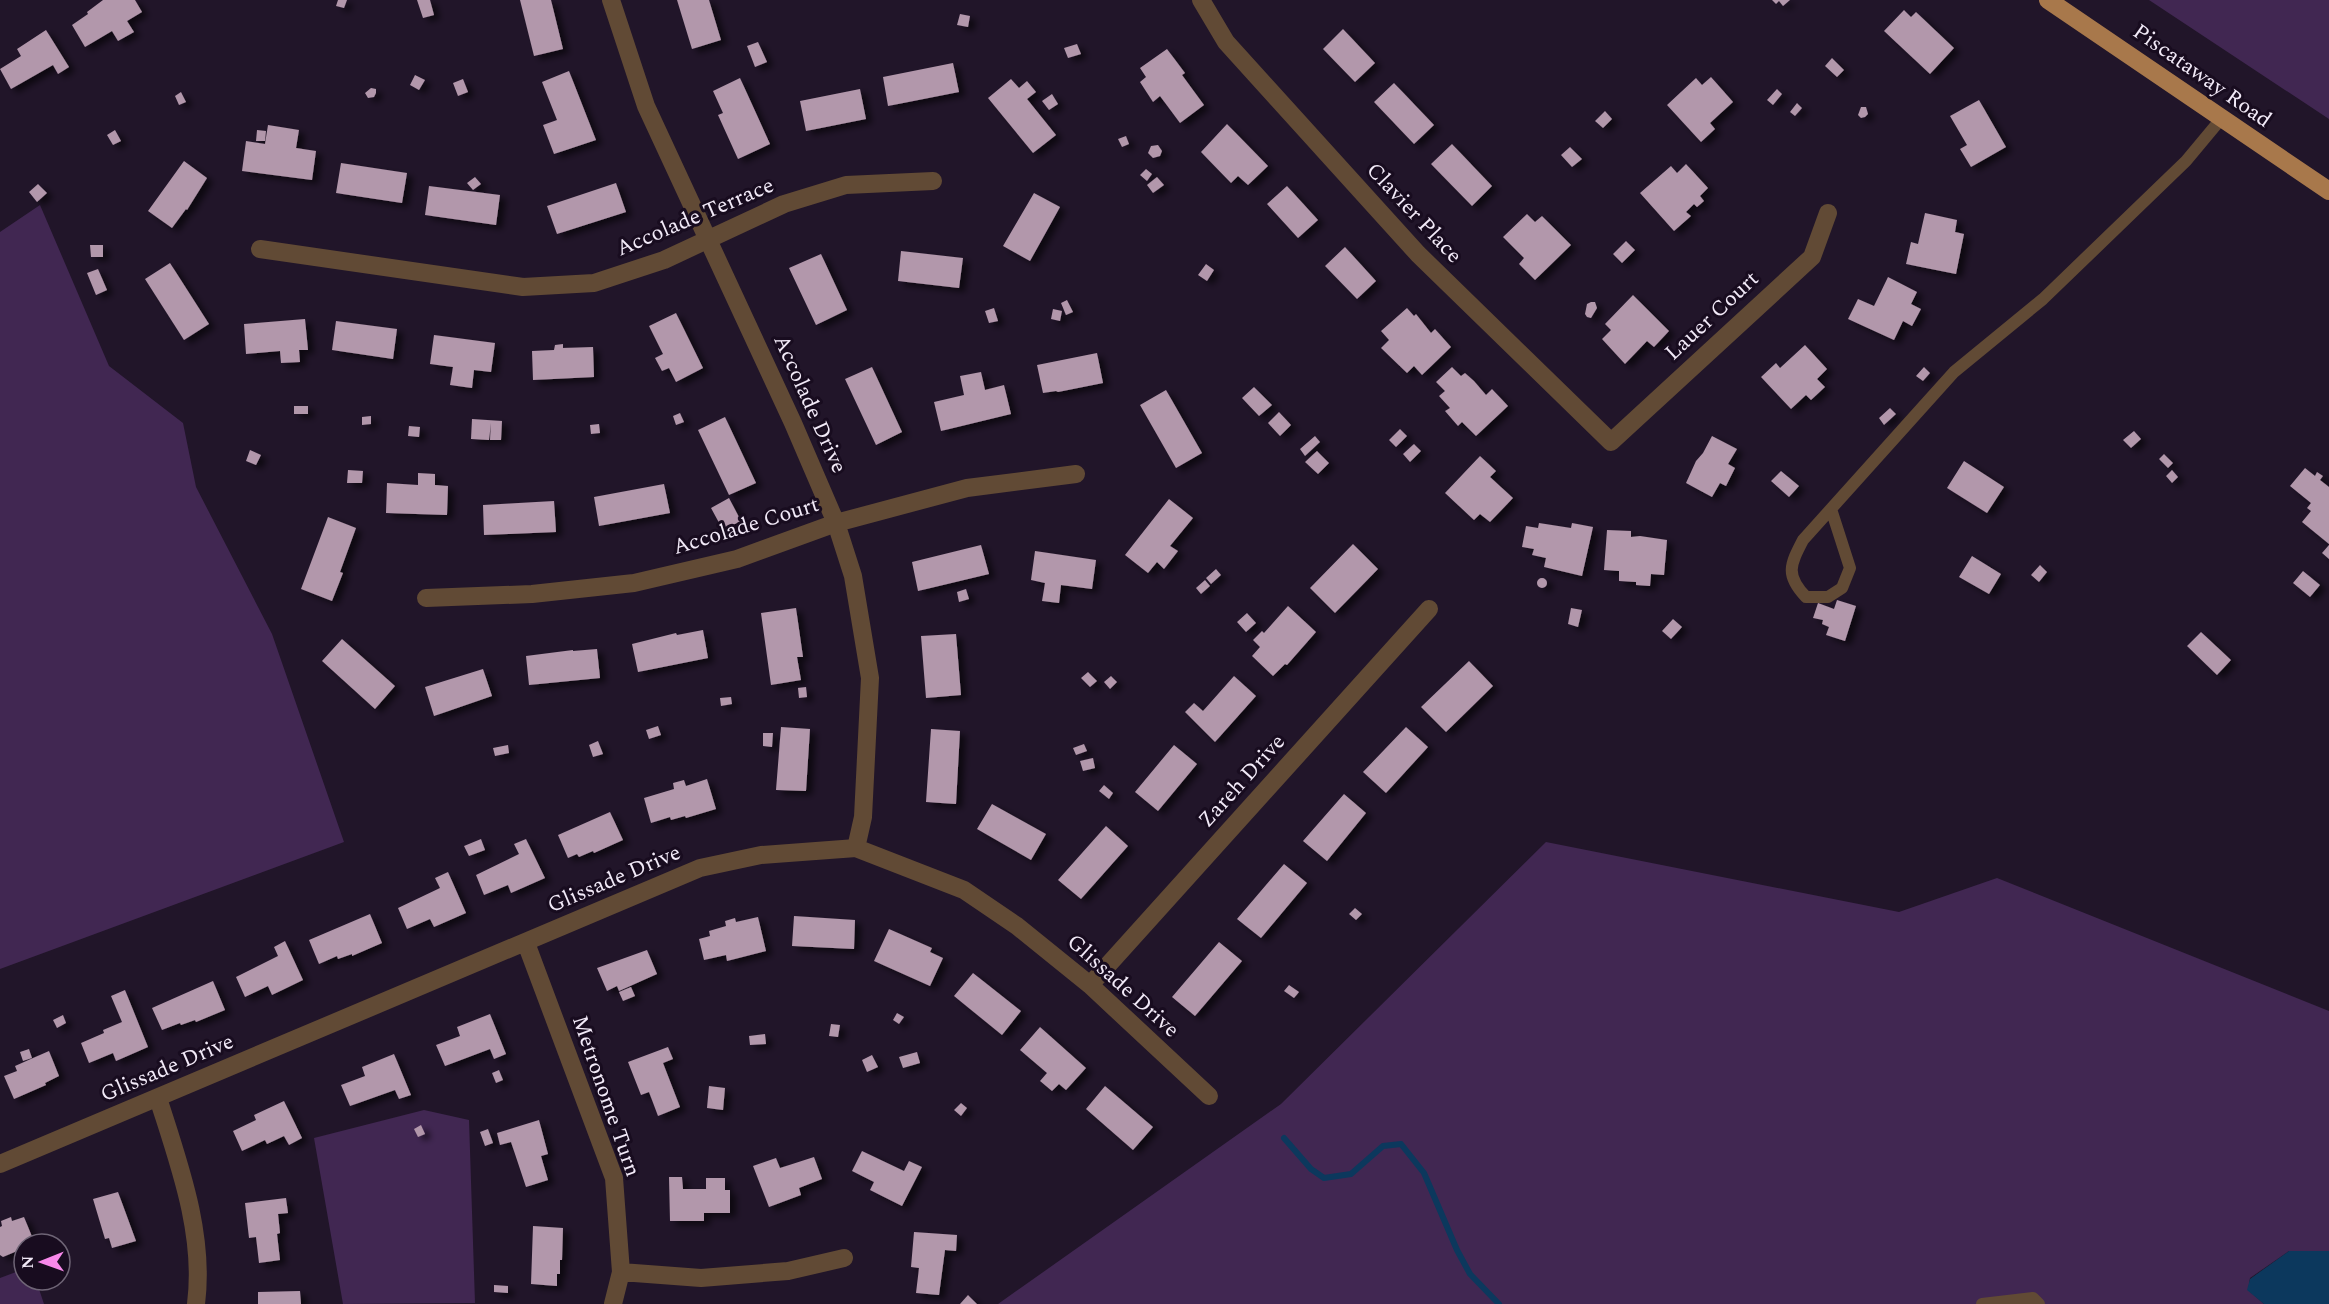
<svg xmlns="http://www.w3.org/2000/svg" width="2329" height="1304" viewBox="0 0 2329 1304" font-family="Spectral,serif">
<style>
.green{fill:#412752}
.water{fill:#0c385d}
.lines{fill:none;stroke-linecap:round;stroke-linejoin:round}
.stream{stroke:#0c385d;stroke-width:6}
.building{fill:#b297ab;filter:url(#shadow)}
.lane{stroke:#614a35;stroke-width:12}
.street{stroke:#614a35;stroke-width:18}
.primary{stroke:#a8784b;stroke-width:18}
.labels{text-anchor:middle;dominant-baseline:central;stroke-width:6;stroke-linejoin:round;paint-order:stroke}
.street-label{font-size:22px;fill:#f2eaf8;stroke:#180c1f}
</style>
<defs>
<filter id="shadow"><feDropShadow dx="6" dy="4" stdDeviation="3" flood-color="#0009"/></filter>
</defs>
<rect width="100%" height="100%" fill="#211529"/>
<path class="green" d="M2149,0H2329V119Z
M40,205L109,366L183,423L196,487L272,634L344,842L0,969V232Z
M1546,842L1899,912L1997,878L2329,1011V1251H2289L2250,1278L2248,1290L2264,1304H998L1281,1104Z
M424,1110L469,1120L475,1303L343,1304L314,1138Z
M24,1269V1280H36L44,1304H0V1278Z"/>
<path class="water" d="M2289,1251H2329V1304H2264L2247,1290L2250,1279Z"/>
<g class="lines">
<path class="stream" d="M1284,1138L1311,1169L1324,1178L1351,1174L1383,1146L1401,1144L1424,1173L1457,1250L1470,1274L1499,1304"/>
</g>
<path class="building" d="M103,0H135L142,12L127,21L134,32L118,41L112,31L85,47L72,25L88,14L87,12Z
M338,0H347L344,8L336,6Z
M417,0H430L434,15L423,18Z
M520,0H551L563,49L534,56Z
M677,0H709L721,40L692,49Z
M1772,0H1790L1783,6L1779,1L1776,4Z
M1904,10L1911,17L1916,12L1954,48L1930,74L1884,31Z
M960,14L970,16L968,27L957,25Z
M1343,29L1375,63L1355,82L1323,49Z
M46,30L69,67L58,74L53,65L11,89L0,69L21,56L17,49Z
M758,42L767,62L755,67L747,46Z
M1077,44L1081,54L1068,58L1064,48Z
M1167,49L1185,73L1182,75L1204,105L1180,123L1160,96L1153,102L1140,82L1146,77L1140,68Z
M1832,58L1844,70L1837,77L1825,66Z
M953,63L959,92L888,106L883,77Z
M569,71L596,140L554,154L543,125L557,120L542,82Z
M415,75L425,80L419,90L410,85Z
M1711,77L1733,102L1710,123L1715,129L1701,142L1667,105L1696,78L1702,85Z
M740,78L770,144L738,159L718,115L723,113L713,91Z
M463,79L468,92L458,96L453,83Z
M1011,79L1019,88L1027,81L1036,92L1027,99L1056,135L1033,153L988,98Z
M1394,83L1434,125L1414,144L1374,102Z
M371,88L376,89V93L374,97L368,98L365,93Z
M860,89L866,119L806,131L800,101Z
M1777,89L1782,94L1773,105L1767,100Z
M181,92L186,102L179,105L175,96Z
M1052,94L1058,104L1049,110L1042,101Z
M1979,100L2006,147L1971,167L1960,149L1967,145L1950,116Z
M1797,103L1802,108L1795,116L1790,112Z
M1861,107H1866L1868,114L1865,117L1861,118L1858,115Z
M1605,111L1612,119L1603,128L1595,121Z
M1227,124L1268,166L1248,185L1238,176L1231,183L1201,152Z
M268,125L299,130L296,148L316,151L312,180L242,171L246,141L265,144Z
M115,130L121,141L113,145L107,135Z
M257,130L266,131L265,141H256Z
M1126,136L1129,144L1122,147L1118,139Z
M1452,144L1492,186L1472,206L1431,164Z
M1158,145L1162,151L1160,156L1153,158L1148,153L1151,146Z
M1570,147L1582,159L1572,167L1561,155Z
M184,161L207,178L187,210L186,209L172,228L148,211Z
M341,163L407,173L402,203L336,193Z
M1686,164L1708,188L1700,196L1704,201L1697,207L1694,204L1686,212L1691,216L1674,231L1640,193L1671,166L1677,173Z
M1146,169L1152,174L1147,181L1140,175Z
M475,177L481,184L473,190L467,183Z
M1157,177L1164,185L1153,193L1147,185Z
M616,183L626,212L557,234L547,206Z
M38,184L47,193L37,202L29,192Z
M429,186L500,195L496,225L425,215Z
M1287,186L1318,220L1298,238L1267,204Z
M1034,193L1060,207L1030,261L1003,246Z
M1925,213L1957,220L1955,232L1964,234L1956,274L1906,264L1911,242L1918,244Z
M1527,214L1535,222L1542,216L1571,245L1535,280L1519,264L1524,258L1503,237Z
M1626,241L1635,250L1622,263L1613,254Z
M90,245H103V257H91Z
M1345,247L1376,281L1357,299L1325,266Z
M901,251L963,258L959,288L898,281Z
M821,254L847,310L816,325L789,268Z
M170,263L209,324L184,340L145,279Z
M1206,264L1214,270L1207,281L1198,275Z
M98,269L107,290L96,295L87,273Z
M1888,277L1917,292L1911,304L1921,309L1912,326L1903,321L1894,340L1848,319L1858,299L1874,306Z
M1633,295L1669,331L1654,347L1647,341L1625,364L1602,339L1611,330L1605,324Z
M1067,300L1073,312L1066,315L1061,303Z
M1591,302H1595L1597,308L1591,318L1587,317L1585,314L1587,304Z
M994,308L998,321L989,323L985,311Z
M1407,308L1414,316L1416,314L1431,333L1435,329L1451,347L1422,375L1414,366L1407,373L1381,348L1389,340L1381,331Z
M1053,309L1062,311L1060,321L1051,319Z
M676,313L703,368L676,382L669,368L662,371L655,358L663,354L649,326Z
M305,319L308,350H299L300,362L281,363L280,351L246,354L244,324Z
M336,321L397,329L393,359L332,350Z
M434,335L495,343L491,372L474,370L472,388L450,385L453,367L430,364Z
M563,344V348L593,347L594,377L533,380L532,351L554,350L555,345Z
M1805,345L1827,369L1817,379L1825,387L1811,400L1806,395L1791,409L1761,377L1776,363L1780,368Z
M1097,353L1103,383L1058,392L1056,391L1043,393L1037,365Z
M872,367L902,432L876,445L845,379Z
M1452,367L1461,376L1465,373L1474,381L1486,395L1492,389L1508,406L1476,436L1462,422L1458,426L1445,411L1450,408L1439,396L1445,391L1436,382Z
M1924,367L1930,373L1923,381L1916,376Z
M981,372L985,390L1004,385L1011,414L941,431L934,402L964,395L960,376Z
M1254,387L1272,405L1259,416L1242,398Z
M1166,390L1202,453L1176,468L1140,405Z
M294,406H308V414H294Z
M1890,408L1896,414L1884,425L1879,418Z
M1279,412L1291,425L1280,436L1268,423Z
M680,413L684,422L676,425L673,416Z
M371,416V424L362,425V417Z
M725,417L756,483L729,495L698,430Z
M472,419L502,421L501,440H490L491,423L489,440L471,439Z
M599,424L600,433L591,434L590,425Z
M409,426L420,427L419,437L408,436Z
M1400,429L1407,436L1396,447L1389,440Z
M2134,431L2141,439L2131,448L2123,440Z
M1315,436L1320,442L1305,456L1300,449Z
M1712,436L1737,449L1728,464L1735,468L1726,486L1720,483L1712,497L1686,483L1696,461L1703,453Z
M1414,444L1421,451L1410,462L1403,454Z
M250,450L261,455L256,465L246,461Z
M1317,451L1329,463L1318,474L1305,462Z
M2164,454L2173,463L2168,468L2159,459Z
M1480,456L1496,471L1490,477L1513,498L1490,522L1480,514L1474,520L1445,493Z
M1964,461L2004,487L1987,513L1947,488Z
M2305,468L2315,476L2317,472L2323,476L2320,480L2329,487V544L2302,522L2311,511L2307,508L2311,503L2290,486Z
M348,470L363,471L362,483H347Z
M2172,470L2178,477L2172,483L2166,476Z
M1781,471L1799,486L1789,497L1771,481Z
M418,473L435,474V485L448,486L447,515L386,513L387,483L418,485Z
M664,484L670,513L599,526L594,497Z
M729,498L741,521L723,530L711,508Z
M1169,499L1193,518L1170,546L1178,551L1164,569L1157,562L1148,573L1125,555Z
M554,501L556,532L484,535L483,505Z
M328,517L356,528L340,572L343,573L332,601L301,589Z
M1539,523L1571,528L1572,523L1593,527L1582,576L1544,567L1546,558L1532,555L1534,549L1522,547L1526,526L1538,528Z
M1607,530L1631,531V537L1640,536L1667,540L1664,575L1651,574L1650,586L1636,585V582L1619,581V571L1604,570Z
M1353,544L1378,569L1335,613L1310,588Z
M981,545L989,574L918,591L912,562Z
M2329,545V559L2322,553Z
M1035,551L1096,560L1092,589L1061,585L1059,603L1042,601L1045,583L1031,580Z
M1972,556L2001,574L1989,594L1959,577Z
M2040,565L2047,572L2039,582L2031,575Z
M1216,569L1221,575L1211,584L1206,578Z
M2303,571L2320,585L2310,597L2293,583Z
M1537 583a5 5 0 1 1 10 0a5 5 0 1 1-10 0Z
M1205,580L1210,586L1201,594L1196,588Z
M966,589L969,599L959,602L957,592Z
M1837,600L1856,606L1845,641L1826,635L1829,627L1822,624L1823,620L1813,618L1818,603L1834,609Z
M1288,606L1316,632L1287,665L1285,664L1273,676L1252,656L1260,647L1253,640L1262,631L1264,633Z
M796,608L803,657H797L801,680L771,685L761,613Z
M1571,608L1582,610L1578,627L1568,624Z
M1247,613L1256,623L1246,632L1237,622Z
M1673,619L1682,627L1671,639L1662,631Z
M703,630L708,658L638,672L632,644L676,633L677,635Z
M2201,632L2231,660L2217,675L2187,646Z
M956,634L961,695L926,698L921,636Z
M342,639L395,686L375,709L322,661Z
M597,649L600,678L529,685L526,656L573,650V651Z
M1469,661L1493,686L1446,732L1421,707Z
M483,669L492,696L434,716L425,687Z
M1088,672L1097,681L1090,687L1081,678Z
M1111,676L1117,682L1110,689L1104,682Z
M1234,676L1256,696L1215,742L1185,712L1194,703L1203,711Z
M806,687L807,697L799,698L798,688Z
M731,697L732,704L721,706L720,698Z
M658,726L661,735L649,739L646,730Z
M781,727L810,729L806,791L776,790Z
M1406,727L1428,747L1386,793L1363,772Z
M931,729L960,731L956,804L926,802Z
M763,733H773L772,747L763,746Z
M598,741L603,754L593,757L589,745Z
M1084,744L1087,751L1076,755L1073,748Z
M508,745L509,753L495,756L493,748Z
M1174,745L1197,764L1158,811L1135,792Z
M1093,758L1095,768L1083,771L1080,761Z
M707,779L716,809L686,818L685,816L671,820L670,817L651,823L644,798L674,789L673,783L684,780L686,786Z
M1104,785L1113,793L1109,799L1099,791Z
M1344,794L1366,813L1327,861L1303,841Z
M992,804L1046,834L1031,860L977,829Z
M610,812L623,840L594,853L593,851L579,857L577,854L568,858L558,835Z
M1106,826L1128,846L1081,899L1058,880Z
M481,839L485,850L469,856L464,846Z
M526,839L545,878L511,893L508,885L484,895L476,875L519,854L514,844Z
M1284,864L1307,883L1261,938L1237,919Z
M448,872L466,913L434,927L430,919L407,929L398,908L440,888L435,878Z
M1355,908L1362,914L1356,920L1349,914Z
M370,914L382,943L352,956V954L338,959L337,956L319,964L309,940Z
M794,916L855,920L854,949L792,946Z
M758,917L766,951L727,961L726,955L704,960L699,939L710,936L709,931L726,926L725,921L735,918L736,922Z
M889,929L932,948L930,952L943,958L930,986L874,961Z
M285,941L303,980L272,995L268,986L245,997L236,977L278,956L274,947Z
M1219,942L1242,961L1195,1016L1172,997Z
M647,950L657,974L619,991L617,986L607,991L597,968Z
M973,973L1021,1011L1002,1035L954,996Z
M213,981L225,1010L196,1022L195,1020L181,1025L180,1023L162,1030L152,1008Z
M1289,985L1299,992L1294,998L1284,991Z
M631,987L635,996L623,1001L619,992Z
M125,990L148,1047L116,1061L113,1053L89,1063L81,1043L104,1033L103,1030L122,1022L111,996Z
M897,1013L904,1017L899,1024L893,1020Z
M490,1014L506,1054L494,1059L490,1049L445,1066L436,1045L460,1036L457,1027Z
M63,1015L66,1023L57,1028L53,1020Z
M831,1024L840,1025L838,1037L829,1036Z
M1040,1027L1086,1068L1066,1090L1059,1084L1052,1091L1040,1081L1047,1073L1020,1050Z
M765,1034L766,1044L750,1045L749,1036Z
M668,1047L673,1059L663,1063L680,1107L658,1116L649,1092L641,1095L628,1062Z
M29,1049L32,1058L23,1061L20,1052Z
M49,1051L59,1076L45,1083L46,1085L14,1099L4,1076L17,1071L15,1066Z
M917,1052L920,1063L903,1068L899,1057Z
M394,1054L411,1095L399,1099L395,1090L350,1106L341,1085L365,1076L362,1067Z
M872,1055L878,1067L867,1072L862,1060Z
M499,1070L503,1080L496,1083L492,1073Z
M709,1086L725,1088L723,1110L707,1108Z
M1105,1086L1153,1127L1133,1150L1086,1109Z
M284,1101L302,1138L289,1145L284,1136L267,1144L265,1140L242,1151L233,1131L256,1120L254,1115Z
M961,1103L967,1108L961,1116L954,1110Z
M539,1120L548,1154L541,1156L548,1180L526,1187L511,1142L500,1145L497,1133Z
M421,1125L425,1134L418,1137L414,1129Z
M488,1129L493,1143L485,1146L480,1132Z
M862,1151L904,1171L909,1161L922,1167L902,1206L870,1190L874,1182L852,1171Z
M814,1157L822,1179L799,1188L801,1195L769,1207L753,1166L776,1158L780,1168Z
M669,1177H682L683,1189H706V1178H725V1190H730V1213H704V1221H670Z
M118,1192L136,1241L112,1248L109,1238L105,1239L93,1199Z
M286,1198L288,1213L278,1214L280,1233L277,1234L280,1260L259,1263L256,1237L249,1238L245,1203Z
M11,1217L12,1221L24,1217L35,1244H24V1248L3,1257L0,1255V1227L2,1226L1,1221Z
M533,1226L563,1228L562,1260H560V1274H557V1286L531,1284Z
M914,1232L957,1235L956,1251L945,1250L939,1295L916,1293L919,1268L911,1267Z
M494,1285L508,1286V1293L494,1292Z
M300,1291L301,1304H258V1292Z
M968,1295L977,1304H960Z"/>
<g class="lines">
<path class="lane" d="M1831,509L1850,568L1842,588L1828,597H1806C1785,575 1790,565 1803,540L1954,372L2043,299L2186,161L2221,119
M1982,1304L2033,1298L2039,1304"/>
<path class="street" d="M611,0L646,106L793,423L836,523L853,576L870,678L863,817L856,848
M1201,0L1226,42L1418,254L1611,442L1812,257L1828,213
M260,249L523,287L594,283L664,260L784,204L846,185L933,181
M426,598L532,594L634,583L737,559L836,523L967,488L1076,474
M526,943L614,1178L621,1272L613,1304
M1090,985L1429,609
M158,1098C179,1164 205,1234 196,1304
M0,1164L700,868L761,855L856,848L964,890L1017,926L1090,985L1209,1096
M621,1272L701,1278L788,1271L844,1258"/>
<path class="primary" d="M2048,0L2329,191"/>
</g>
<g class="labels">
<g class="street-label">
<text transform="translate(2202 76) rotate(35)">Piscataway Road</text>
<text transform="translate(1414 213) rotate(47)">Clavier Place</text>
<text transform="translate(695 217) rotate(-23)">Accolade Terrace</text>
<text transform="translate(1712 316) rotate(-43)">Lauer Court</text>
<text transform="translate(810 404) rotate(66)">Accolade Drive</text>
<text transform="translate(746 526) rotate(-17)">Accolade Court</text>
<text transform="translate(1242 781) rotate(-48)">Zareh Drive</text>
<text transform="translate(614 879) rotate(-23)">Glissade Drive</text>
<text transform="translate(1123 986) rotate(42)">Glissade Drive</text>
<text transform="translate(167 1068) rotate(-23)">Glissade Drive</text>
<text transform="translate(606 1096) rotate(71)">Metronome Turn</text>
</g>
</g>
<g transform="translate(42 1262) rotate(269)"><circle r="28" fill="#180c1f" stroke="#6f6576" stroke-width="1.5"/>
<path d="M0-4.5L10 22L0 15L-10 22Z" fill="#f888ea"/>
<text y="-9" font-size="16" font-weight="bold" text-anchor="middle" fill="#f2eaf8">N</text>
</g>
</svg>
